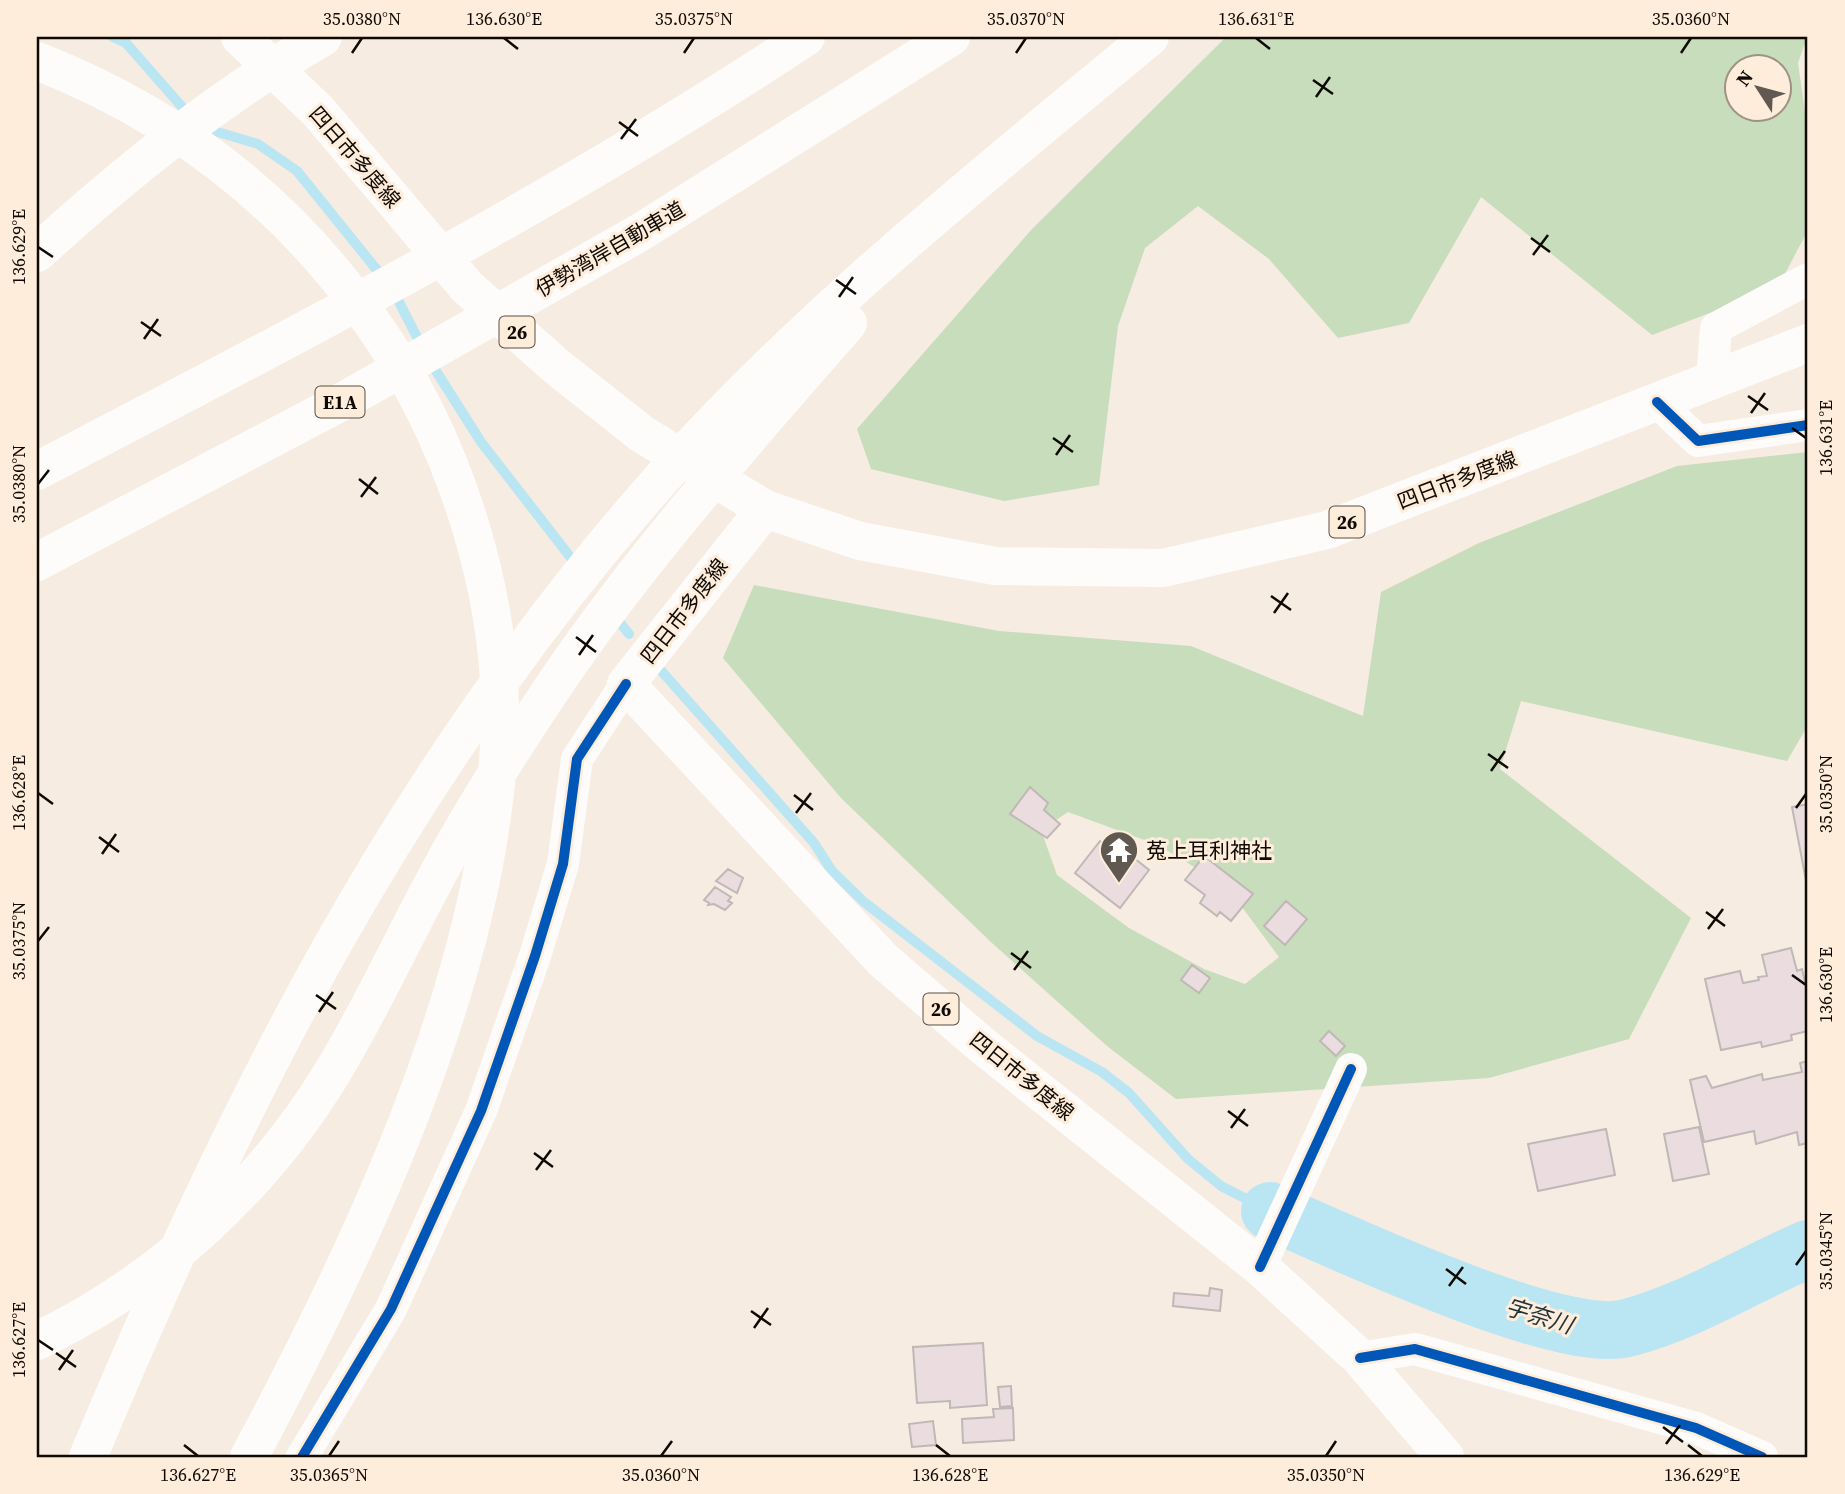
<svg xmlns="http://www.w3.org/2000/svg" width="1845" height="1494" viewBox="0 0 1845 1494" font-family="'Source Serif 4','Noto Sans JP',serif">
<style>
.green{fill:#c7ddbc;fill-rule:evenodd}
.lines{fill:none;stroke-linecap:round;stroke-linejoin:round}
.stream{stroke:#bae6f3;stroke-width:10}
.river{stroke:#bae6f3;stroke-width:58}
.building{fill:#eadcdf;stroke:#c0b8b6;stroke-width:2}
.minor{stroke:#fefcfb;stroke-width:32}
.major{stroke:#fefcfb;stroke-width:38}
.highway{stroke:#fefcfb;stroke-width:38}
.cycleway-casing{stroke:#feedda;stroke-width:15}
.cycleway{stroke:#0057b8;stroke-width:10}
.ticks{fill:none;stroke:#100a05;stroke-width:2.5}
.labels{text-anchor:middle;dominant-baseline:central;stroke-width:6;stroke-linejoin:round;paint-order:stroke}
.shield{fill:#feedda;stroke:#574e45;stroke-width:2}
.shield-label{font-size:19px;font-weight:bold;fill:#100a05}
.street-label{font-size:21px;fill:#100a05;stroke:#feedda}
.poi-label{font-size:21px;fill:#100a05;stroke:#feedda;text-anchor:start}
.water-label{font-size:23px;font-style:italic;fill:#1e343b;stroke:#feedda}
.neatline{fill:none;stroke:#100a05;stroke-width:2.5}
.ticks-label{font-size:18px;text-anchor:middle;fill:#100a05}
</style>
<rect width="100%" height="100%" fill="#f6ece2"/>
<path class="green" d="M1226,37H1807L1798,63L1808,133V230L1778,287L1652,335L1481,197L1409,323L1338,338L1269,259L1198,206L1145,248L1118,326L1099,485L1004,501L871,469L857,429L1032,229ZM1736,66H1778V108H1736Z
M1808,452V725L1787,761L1521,701L1500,769L1691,918L1629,1039L1489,1078L1176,1099L1107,1046L992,943L841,798L723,658L754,585L999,631L1191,646L1363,716L1381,592L1479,543L1677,466ZM1068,812L1158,845L1227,887L1279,957L1245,984L1204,969L1129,928L1057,875L1041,830Z"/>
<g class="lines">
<path class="stream" d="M113,37L126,43L190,116
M204,128L258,144L297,171L385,280
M394,292L422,347
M429,360L481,442L578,567
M614,615L629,634
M657,666L814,843L832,871L864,902L1037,1036L1102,1072L1129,1093L1188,1159L1221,1186L1270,1211"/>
<path class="river" d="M1270,1211C1341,1241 1561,1346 1627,1328C1690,1312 1749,1274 1808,1249"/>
</g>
<path class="building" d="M1030,787L1048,803L1044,810L1060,824L1047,838L1010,814Z
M1808,804V891L1792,807Z
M1100,841L1114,851L1119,846L1149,870L1120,908L1075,873Z
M1204,856L1253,894L1231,921L1220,912L1217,916L1200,903L1205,895L1185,880Z
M728,869L743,878L737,893L716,881Z
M715,887L731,897L728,901L732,903L725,910L714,904L708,905L709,903L704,900Z
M1286,901L1307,919L1285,945L1264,926Z
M1791,948L1797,971L1802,969L1808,995V1031L1791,1035L1792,1040L1762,1047L1761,1042L1721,1050L1705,979L1740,971L1743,983L1759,980L1758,977L1767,976L1762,955Z
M1192,965L1210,978L1199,993L1181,980Z
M1329,1031L1345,1046L1336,1056L1320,1041Z
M1808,1061V1143L1799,1145L1797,1132L1756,1144L1754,1131L1704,1142L1690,1080L1706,1076L1712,1088L1762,1074L1763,1080L1802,1072L1800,1063Z
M1699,1127L1709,1174L1673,1181L1664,1134Z
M1606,1129L1615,1175L1538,1191L1528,1144Z
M1210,1288L1222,1290L1220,1311L1173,1306L1174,1293L1209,1296Z
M983,1343L987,1405L950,1408V1401L917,1403L913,1347Z
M1011,1386L1012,1406L1000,1407L998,1387Z
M1013,1408L1014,1440L963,1443L962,1419L994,1417L993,1409Z
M933,1421L936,1445L912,1447L909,1424Z"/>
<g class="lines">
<path class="minor" d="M1712,380L1716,328L1808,279
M1657,402L1698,441L1808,425
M1260,1267L1351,1069
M1360,1358L1415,1349L1696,1428L1762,1457
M302,1457L391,1309L481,1111L535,956L563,864L577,759L626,684"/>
<path class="major" d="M240,37L318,111L467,287L556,366L642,434L765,509L860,541L995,566L1163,568L1327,530L1808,343
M765,509L626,684L883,960L983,1046L1260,1267L1360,1358L1445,1457"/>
<path class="highway" d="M37,61C173,114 285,200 370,320C454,436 508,602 499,746C485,986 361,1248 249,1457
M37,253C126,172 218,98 323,37
M37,471C298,335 561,199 806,37
M37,562L347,399L639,233L951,37
M37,1341C158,1283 262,1188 332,1073C371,1009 402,940 438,874C470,814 507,756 545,699C634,564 743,444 848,323
M88,1457C235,1104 400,775 655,486C802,319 979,179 1150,37"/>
<g class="cycleway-casing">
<path id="cycleway" d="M1657,402L1698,441L1808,425
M1260,1267L1351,1069
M1360,1358L1415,1349L1696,1428L1762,1457
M302,1457L391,1309L481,1111L535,956L563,864L577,759L626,684"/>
</g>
<use href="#cycleway" class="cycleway"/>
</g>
<path class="ticks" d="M504,38L518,49M1256,38L1270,49M352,53L362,38M684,53L694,38M1016,53L1026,38M1681,53L1691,38M1313,80L1333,94M1316,97L1330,77M619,122L638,136M621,139L636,119M1531,238L1550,252M38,247L53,257M1533,255L1548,235M836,280L856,294M839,297L853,277M141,322L161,336M144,339L158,319M1748,396L1768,410M1751,413L1765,393M1792,428L1806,438M1053,438L1073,452M1056,455L1070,435M359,479L378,494M38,484L49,470M361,497L376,477M1271,596L1291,610M1274,613L1288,593M576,637L596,652M579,655L593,635M1488,754L1508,768M1491,771L1505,751M38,793L53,804M794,795L813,810M1796,808L1806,794M796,813L811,793M99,837L119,852M102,854L116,834M1706,912L1725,926M1708,929L1723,909M38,941L49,927M1011,953L1031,968M1014,970L1028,951M1792,975L1806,985M316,995L336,1009M319,1012L333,992M1228,1111L1248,1126M1231,1128L1245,1109M534,1153L553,1167M536,1170L551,1150M1796,1265L1806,1251M1446,1269L1466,1284M1449,1286L1463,1267M751,1311L771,1325M754,1328L768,1308M38,1340L53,1350M56,1353L76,1367M59,1370L73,1350M1663,1427L1683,1442M1666,1444L1680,1425M184,1445L198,1456M936,1445L950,1456M1688,1445L1702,1456M329,1456L339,1441M661,1456L672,1441M1326,1456L1336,1441"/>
<defs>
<g id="temple-pin" transform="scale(2.0125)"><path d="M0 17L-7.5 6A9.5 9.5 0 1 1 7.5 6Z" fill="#605952" stroke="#feedda"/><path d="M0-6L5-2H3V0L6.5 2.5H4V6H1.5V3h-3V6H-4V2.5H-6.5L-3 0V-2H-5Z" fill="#fff"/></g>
</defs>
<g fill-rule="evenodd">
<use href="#temple-pin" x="1119" y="850"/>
</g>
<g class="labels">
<g class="shield">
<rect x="499.5" y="316.5" width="35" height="31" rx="5"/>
<rect x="315.5" y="386.5" width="49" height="31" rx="5"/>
<rect x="1329.5" y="506.5" width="35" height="31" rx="5"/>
<rect x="923.5" y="993.5" width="35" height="31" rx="5"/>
</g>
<g class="shield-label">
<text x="517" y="332">26</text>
<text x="340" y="402">E1A</text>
<text x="1347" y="522">26</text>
<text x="941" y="1009">26</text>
</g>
<g class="street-label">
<text transform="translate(355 157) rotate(49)">四日市多度線</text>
<text transform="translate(610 249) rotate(-30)">伊勢湾岸自動車道</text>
<text transform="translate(1457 480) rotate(-21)">四日市多度線</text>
<text transform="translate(684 611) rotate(-52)">四日市多度線</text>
<text transform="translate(1022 1076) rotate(39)">四日市多度線</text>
</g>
<g class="poi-label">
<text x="1146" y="850">菟上耳利神社</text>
</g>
<g class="water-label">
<text transform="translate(1539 1316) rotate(17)">宇奈川</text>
</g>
</g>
<rect width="1845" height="1494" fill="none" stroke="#feedda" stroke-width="77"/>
<g transform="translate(1758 88) rotate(306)"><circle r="33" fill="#feedda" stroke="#9f9285" stroke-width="2"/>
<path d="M0-5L12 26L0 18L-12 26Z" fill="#605952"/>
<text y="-10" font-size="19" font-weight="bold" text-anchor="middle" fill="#100a05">N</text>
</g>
<rect x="38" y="38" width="1768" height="1418" class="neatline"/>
<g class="ticks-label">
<text x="362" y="25">35.0380°N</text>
<text x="504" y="25">136.630°E</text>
<text x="694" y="25">35.0375°N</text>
<text x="1026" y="25">35.0370°N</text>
<text x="1256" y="25">136.631°E</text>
<text x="1691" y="25">35.0360°N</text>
<text transform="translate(19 247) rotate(-90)" y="6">136.629°E</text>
<text transform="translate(1826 438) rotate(-90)" y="6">136.631°E</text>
<text transform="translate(19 484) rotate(-90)" y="6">35.0380°N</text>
<text transform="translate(19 793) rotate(-90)" y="6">136.628°E</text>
<text transform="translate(1826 794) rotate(-90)" y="6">35.0350°N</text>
<text transform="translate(19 941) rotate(-90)" y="6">35.0375°N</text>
<text transform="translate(1826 985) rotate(-90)" y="6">136.630°E</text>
<text transform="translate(1826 1251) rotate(-90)" y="6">35.0345°N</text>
<text transform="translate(19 1340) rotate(-90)" y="6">136.627°E</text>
<text x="198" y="1481">136.627°E</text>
<text x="329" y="1481">35.0365°N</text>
<text x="661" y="1481">35.0360°N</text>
<text x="950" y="1481">136.628°E</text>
<text x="1326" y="1481">35.0350°N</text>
<text x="1702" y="1481">136.629°E</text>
</g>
</svg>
